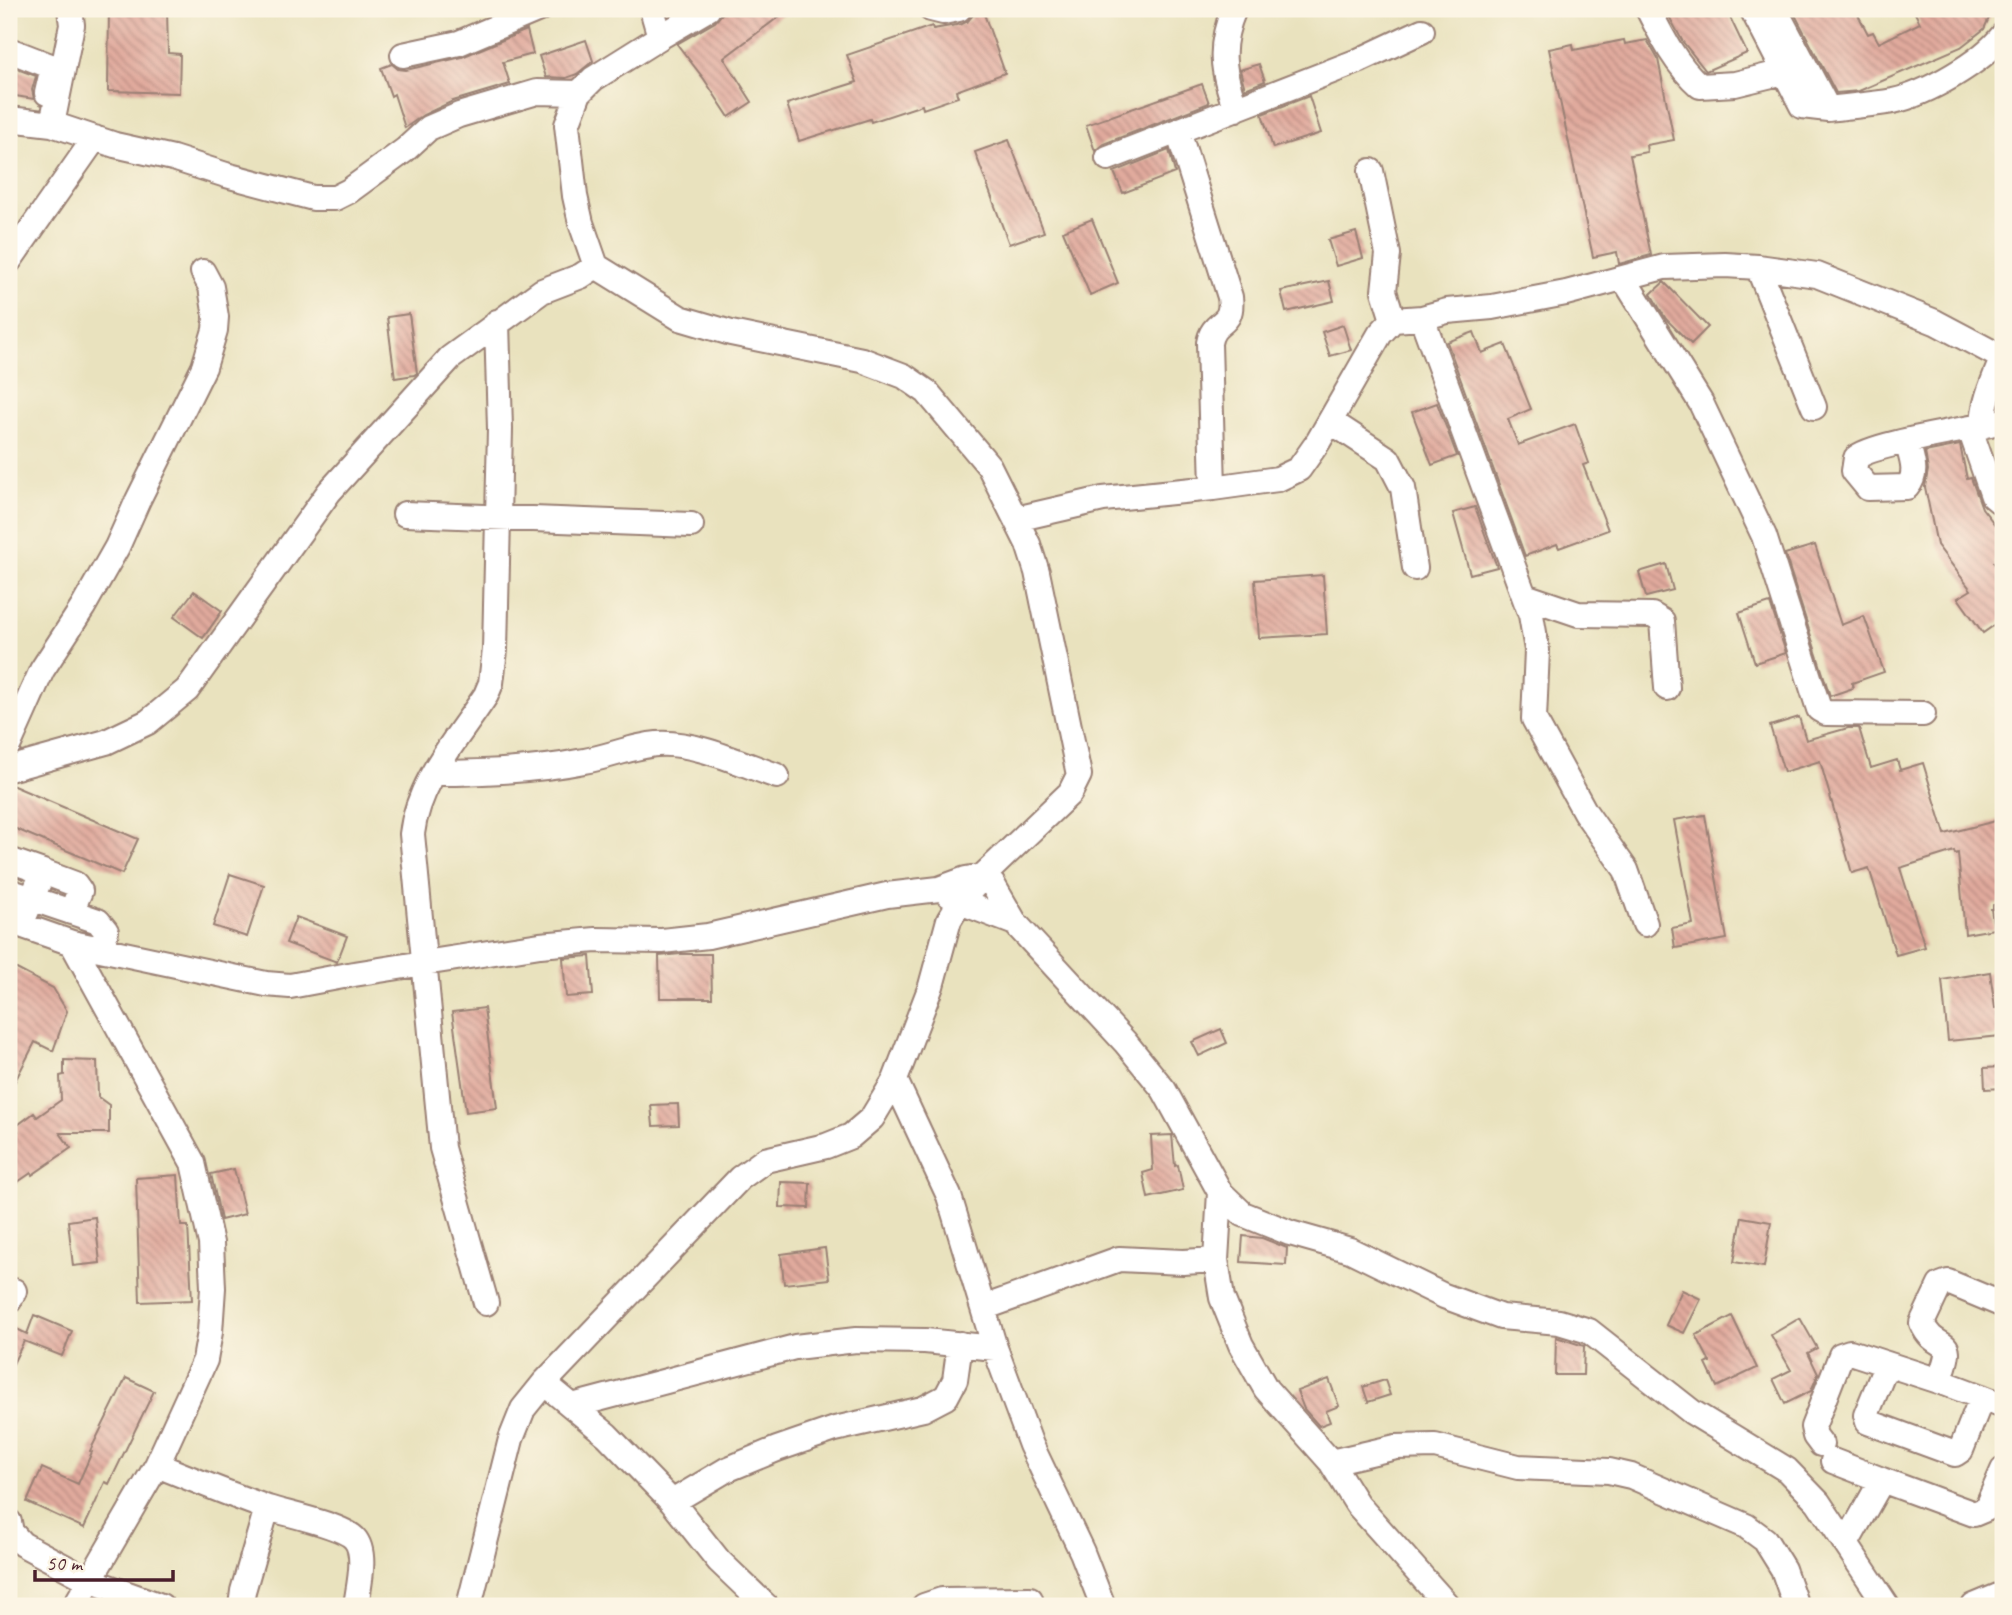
<svg xmlns="http://www.w3.org/2000/svg" width="2012" height="1615" viewBox="0 0 2012 1615" font-family="Caveat,sans-serif">
<style>
.building{fill:url(#building-back-hatch)}
.lines{fill:none;stroke-linecap:round;stroke-linejoin:round}
.minor-casing{stroke:#9a8074;stroke-width:28}
.minor{stroke:#fff;stroke-width:24}
</style>
<defs>
<pattern id="building-back-hatch" width="6" height="6" patternUnits="userSpaceOnUse" patternTransform="scale(1.75)"><rect width="6" height="6" fill="#e1aa9d"/><path d="M-1 5l2 2M0 0l6 6M5-1l2 2" fill="none" stroke="#b88a80"/></pattern>
</defs>
<rect width="100%" height="100%" fill="#fcf5e5"/>
<filter id="ink" filterUnits="userSpaceOnUse"><feTurbulence type="fractalNoise" baseFrequency=".0143" numOctaves="2"/><feDisplacementMap in="SourceGraphic" scale="14" xChannelSelector="R" yChannelSelector="G"/><feConvolveMatrix kernelMatrix="1 2 1 2 8 2 1 2 1" color-interpolation-filters="sRGB"/></filter>
<filter id="wash" filterUnits="userSpaceOnUse"><feTurbulence type="fractalNoise" baseFrequency=".00686" numOctaves="4" result="noise"/><feDisplacementMap in="SourceGraphic" scale="28" xChannelSelector="R" yChannelSelector="G"/><feGaussianBlur stdDeviation="1.57" result="paint"/><feColorMatrix in="noise" values="0 0 0 0 0 0 0 0 0 0 0 0 0 0 0 0 0 1.4 0 .05"/><feComposite in="paint" operator="in"/></filter>
<g filter="url(#wash)">
<rect width="100%" height="100%" fill="#e9e2be"/>
<g id="blocks">
<path class="building" d="M109,9L167,10L168,53L180,54L179,93L108,91Z
M726,9H789L724,58L752,102L729,117L704,79L677,44L715,22Z
M1665,9H1726L1747,53L1706,71L1683,42Z
M1792,9H1855L1868,34L1873,32L1879,43L1920,23L1913,9H1993L1984,29L1961,47L1859,91L1836,93Z
M983,11L1005,73L956,91L958,97L923,109L922,105L871,122L870,119L799,141L787,104L857,82L847,55L932,26L933,29L962,24L968,21L973,15Z
M527,30L533,54L503,62L510,84L453,101L423,115L405,128L394,94L391,96L381,68L392,64L398,69L406,70L462,57Z
M586,40L593,61L577,74L566,78L546,77L539,56Z
M1624,40L1625,44L1647,40L1658,59L1674,140L1646,145L1647,152L1630,155L1651,255L1619,264L1617,252L1593,257L1549,49L1573,44L1574,50Z
M1259,64L1265,81L1245,89L1240,70Z
M9,66L36,76L32,90L34,99L9,95Z
M1202,84L1209,103L1103,144L1095,151L1086,125Z
M1309,96L1321,133L1273,148L1262,114Z
M1009,140L1044,232L1009,244L975,152Z
M1169,150L1175,173L1123,193L1114,172Z
M1092,219L1118,283L1090,295L1063,231Z
M1356,232L1363,258L1336,266L1328,240Z
M1329,281L1334,301L1286,312L1281,291Z
M1664,282L1708,327L1691,344L1666,319L1651,294Z
M409,314L417,373L414,375L395,378L387,317Z
M1343,325L1351,350L1330,356L1322,332Z
M1474,332L1482,353L1505,344L1531,409L1508,419L1518,445L1575,424L1589,463L1583,465L1608,530L1559,548L1557,544L1525,556L1447,342Z
M1437,403L1457,456L1432,465L1412,412Z
M1960,445L1967,479L1971,478L1982,508L2003,535V556L1994,563L2003,575V619L1983,633L1958,598L1971,590L1937,545L1925,487L1928,470L1925,452Z
M1475,507L1497,567L1470,574L1453,513Z
M1815,545L1841,625L1864,616L1884,672L1852,683L1853,688L1830,696L1785,554Z
M1666,564L1673,590L1646,597L1639,572Z
M1323,575L1327,634L1259,638L1255,580Z
M194,591L222,611L203,638L174,617Z
M1770,603L1786,653L1755,663L1739,613Z
M1799,717L1806,740L1848,728H1859L1871,768L1897,760L1900,770L1923,763L1945,834L2003,819V903L1993,905V909H1991L1994,929L1965,934L1958,853L1955,854L1954,851L1900,868L1925,947L1896,955L1869,868L1852,873L1820,761L1784,772L1770,726Z
M9,784L138,839L122,874L9,826Z
M1705,815L1727,939L1675,948L1672,928L1693,924L1674,820Z
M230,874L264,885L247,937L213,926Z
M296,917L347,936L337,962L286,943Z
M681,954H711L712,998H660L659,956Z
M590,956L593,995L566,997L563,958Z
M9,965L53,988L67,1011L53,1051L35,1042L9,1093Z
M1990,972L1995,1008H1998L2001,1036L1948,1041L1942,980Z
M484,1008L497,1108L466,1112L452,1012Z
M1221,1029L1227,1043L1199,1056L1192,1042Z
M64,1060L97,1061L98,1097L109,1105V1133H60L71,1148L32,1175L31,1173L9,1188V1138L18,1131L15,1127L34,1113L37,1117L61,1100L60,1076L64,1075Z
M2003,1067V1088L1985,1089L1984,1068Z
M678,1104L679,1125L653,1126L651,1105Z
M1172,1135L1175,1166L1178,1165L1183,1190L1148,1198L1143,1173L1153,1170L1151,1136Z
M234,1169L245,1214L221,1220L211,1174Z
M178,1175L181,1226H188L192,1300L140,1302L136,1178Z
M781,1182L810,1183L809,1208L780,1207Z
M95,1217L100,1263L73,1266L68,1221Z
M1742,1217L1771,1222L1764,1267L1734,1262Z
M1243,1236L1262,1238L1287,1248L1286,1265L1241,1262Z
M825,1248L829,1279L784,1284L781,1254Z
M1682,1290L1701,1299L1684,1333L1666,1325Z
M34,1315L72,1331L62,1356L24,1341L9,1372V1325L27,1334Z
M1732,1316L1757,1368L1717,1387L1706,1364L1710,1362L1696,1335Z
M1800,1318L1817,1348L1808,1353L1818,1374L1811,1391L1785,1404L1773,1379L1791,1370L1771,1335Z
M1556,1337L1584,1346L1583,1375H1555Z
M126,1378L154,1391L109,1484L105,1482L84,1528L27,1502L42,1468L78,1484L92,1452L90,1451Z
M1329,1379L1339,1406L1326,1411L1330,1422L1319,1426L1304,1409L1297,1391Z
M1385,1380L1390,1395L1368,1402L1363,1387Z"/>
</g>
</g>
<g filter="url(#ink)">
<use href="#blocks" fill-opacity="0" stroke="#9a8074" stroke-width="2"/>
<g class="lines">
<g class="minor-casing">
<path id="minor" d="M931,9L943,12L959,9
M1234,9C1218,47 1222,71 1236,109
M1648,9C1662,37 1676,65 1700,86L1735,84L1784,72
M1752,9L1802,106L1828,109
M1775,9L1828,109C1849,106 1871,105 1893,101C1927,94 1982,62 2003,35
M660,37L708,9
M9,50L53,67L47,93
M403,55L459,43L539,9
M9,119L52,124L115,145L173,158L226,175L313,198H335L349,191L405,150L429,128L459,115L537,92L579,93
M52,124L72,25L70,9
M1178,131L1230,297C1234,328 1213,318 1209,343L1213,488
M1108,158L1358,61L1422,31
M1371,171L1388,254L1384,291L1393,320
M9,261L95,138
M1758,267L1814,407
M1624,279L1701,403L1764,536L1819,709L1826,713L1923,714
M1422,318L1531,615L1537,650L1534,719L1585,812L1626,870L1645,924
M1330,421L1388,459L1403,488L1415,568
M1983,426C1983,402 1994,380 2003,357
M1970,429L1993,496L1999,501L2003,500
M1907,441C1911,458 1919,473 1907,487L1868,488L1854,471L1856,458C1872,443 1974,429 2003,421
M405,514L691,525
M1016,519L1103,499L1213,488L1278,479L1299,469L1318,442L1380,334L1393,320L1422,318L1447,311L1492,307L1566,293L1664,267L1725,265L1758,267L1817,275L1935,322L2003,358
M1525,596L1578,614L1652,615L1662,621L1667,688
M9,744L42,670L83,607L117,547L138,500L204,367L215,330L216,317L211,287L203,272
M9,769L106,742L148,722L187,690L329,492L450,358L542,291L581,276L596,266
M434,773C484,773 534,771 584,761C608,757 633,746 657,744C694,741 742,764 777,776
M9,860L43,872L26,913
M43,872L75,884L80,891L71,912
M9,891L98,921L106,931L102,949
M949,895L960,902L1015,923
M9,921L72,943L266,984L290,986L354,974L540,945L596,940L662,941L708,936L887,895L939,889L966,879L983,876L993,885L1015,923L1125,1042L1164,1090L1220,1192L1243,1214L1290,1233L1350,1250L1444,1296L1501,1317L1559,1322L1589,1331L1692,1412L1787,1470L1818,1502L1887,1606
M72,943L193,1163L211,1243L213,1288L210,1332L205,1360L157,1465L75,1606
M895,1080L949,1196L995,1348L1031,1445L1082,1552L1103,1606
M1220,1192L1216,1260L1222,1298L1241,1345L1266,1389L1331,1462L1357,1504L1448,1606
M9,1301L14,1291
M486,1303L442,1148L412,834C418,781 458,738 486,695L491,683L495,650L500,429L497,322
M983,1308L1119,1259L1183,1262L1216,1260
M1887,1364L1866,1415L1868,1422L1955,1454L1961,1450L1982,1397
M1939,1381L2003,1405
M544,1383L607,1435L672,1502L719,1561L766,1606
M572,1406L795,1347L856,1340L925,1341L995,1348
M1821,1444L1815,1436L1813,1427L1841,1355L1850,1352L1939,1381C1959,1329 1937,1357 1922,1323L1940,1285L1948,1282L2003,1305
M1833,1461L1882,1480
M1331,1462L1396,1447L1435,1446L1518,1467L1609,1471L1631,1476L1746,1526L1765,1540L1783,1569L1796,1606
M157,1465C194,1480 231,1495 268,1508C287,1514 341,1525 354,1538C368,1553 358,1588 356,1606
M672,1502L726,1470L777,1449L835,1429L923,1409L946,1397L955,1380L960,1344
M9,1522L11,1532L22,1544L89,1580L161,1606
M1847,1542L1882,1480L1974,1514L1986,1509L2003,1470
M241,1606L243,1591L267,1508
M469,1606L511,1439L523,1409L544,1383L740,1178L765,1160L826,1146L851,1136L872,1118L895,1080L931,986L949,920L960,902L983,876L1070,793L1079,775L1037,572L1028,544L989,466L927,392L904,376L862,360L731,333L680,318L596,266L581,223L575,196L567,125L579,93L593,79L660,37L652,9
M924,1606L942,1600L1030,1599
M1974,1606L2003,1594"/>
</g>
<use href="#minor" class="minor"/>
</g>
</g>
<rect width="2012" height="1615" fill="none" stroke="#fcf5e5" stroke-width="35"/>
<path d="M35 1570v10h138v-10" fill="none" stroke="#4a1f2b" stroke-width="3.5"/>
<text x="46" y="1570" font-size="21" fill="#4a1f2b" stroke="#fcf5e5" stroke-width="5" paint-order="stroke">50 m</text>
</svg>
